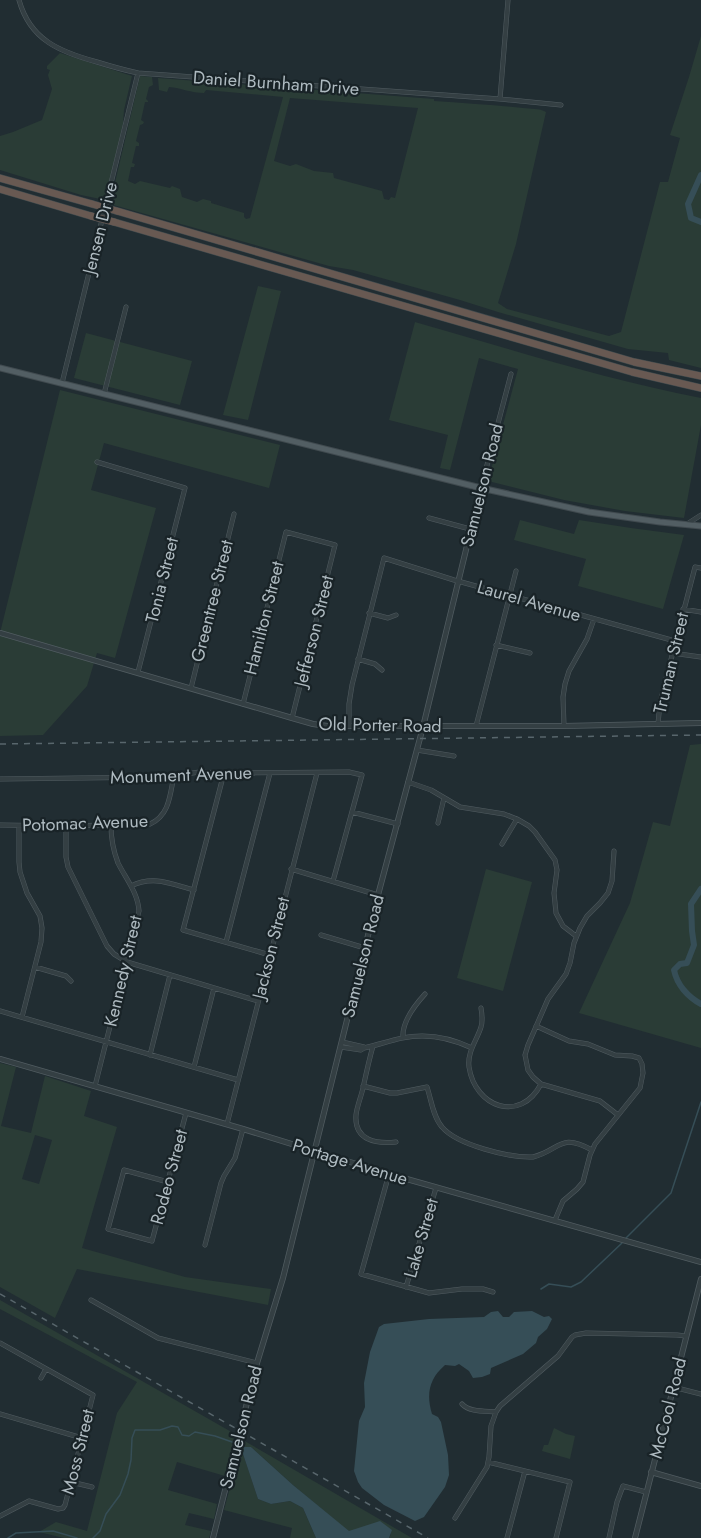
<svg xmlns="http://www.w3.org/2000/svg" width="701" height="1538" viewBox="0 0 701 1538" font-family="Jost,sans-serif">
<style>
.green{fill:#2a3c36;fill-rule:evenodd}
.water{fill:#364e57}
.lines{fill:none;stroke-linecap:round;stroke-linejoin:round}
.stream{stroke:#364e57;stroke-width:1.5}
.river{stroke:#364e57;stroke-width:6}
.minor-casing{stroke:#515c61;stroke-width:5}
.tertiary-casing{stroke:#515c61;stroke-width:6}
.primary-casing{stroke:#404a4f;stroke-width:7}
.motorway-casing{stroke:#3e494d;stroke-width:8}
.minor{stroke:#343f43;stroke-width:4}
.tertiary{stroke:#343f43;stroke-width:4.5}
.primary{stroke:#525e63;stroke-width:5}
.motorway{stroke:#685952;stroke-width:7}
.rail{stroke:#58666c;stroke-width:1.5;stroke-dasharray:6 6;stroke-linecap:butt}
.motorway-bridge-casing{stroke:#3e494d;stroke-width:8;stroke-linecap:butt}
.motorway-bridge{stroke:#685952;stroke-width:7}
.labels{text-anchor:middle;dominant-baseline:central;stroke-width:4.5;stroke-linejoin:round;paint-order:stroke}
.street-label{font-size:18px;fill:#aebac0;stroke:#192327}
</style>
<rect width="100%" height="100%" fill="#212d32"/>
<path class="green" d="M701,36V368L669,360L668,353L628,349L498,312L460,300L353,270L329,266L110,204L140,76L152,77L153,85L149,87L146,99L148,101V102H145L141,120L144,122L143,124L140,125L136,141L139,143V146H136L132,163L135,164L134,167H131L128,181L135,184L140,181L170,188L172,186L180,189L182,197L197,202L203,199L211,201V203L244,213V217L246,219L250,218L283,97L206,90L204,93C191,93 181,88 169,87L167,92L159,90L158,78L434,99V101C464,103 493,105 523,108C531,109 539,108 546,112L516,244L498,303L507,309L609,336L621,332L660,182H668L680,138L670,135L689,77ZM290,98L418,108L395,198L391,197L389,200L384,199L382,191L334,178L333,173L314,171L296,164L290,166L274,161Z
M60,53L132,76L124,110L123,124L105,200L81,195L0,170V136L13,132L42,120L52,89L48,75L50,70L47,69V66Z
M258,286L281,291L248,420L223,415Z
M415,322C510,349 604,379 701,398V425L684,518L625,511L564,500L488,481L518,369L479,358L450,470L440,468L448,435L389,420Z
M86,333L192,361L180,405L74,378Z
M60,390L280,445L269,488L104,443L91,490L156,508L115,658L97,653L87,686L43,735L0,736V633Z
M520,520L574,534L579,520L631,528L684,535L663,609L578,586L586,559L514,540Z
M701,744V1048L579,1013L630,903L653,822L670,826L690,745Z
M486,869L532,882L503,991L457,978Z
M0,1063L16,1067L1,1126L31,1133L45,1076L91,1091L84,1116L117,1127L82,1248L185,1277L271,1289L268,1305L77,1269L55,1318L0,1287ZM35,1135L52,1140L39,1184L22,1179Z
M0,1300L235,1434L225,1476L177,1462L168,1490L217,1504L214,1519L189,1513L185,1525L211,1531L209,1538H64L39,1532L56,1522L87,1531L117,1413L137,1382L0,1309Z
M554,1428L566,1434L575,1436L570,1459L542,1451L544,1445H548Z
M243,1440L412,1538H389L391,1534L380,1522L349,1532L293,1485L251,1447L243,1454L258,1499L271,1504L290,1501L303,1508L316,1538H290L292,1528L224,1510Z"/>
<path class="water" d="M491,1312L498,1311L503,1317H509L514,1312L532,1311L544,1317L549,1316L552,1319L547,1329L538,1337L536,1343L523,1354L491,1368L490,1374L482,1377L473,1378L469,1371L459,1364L455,1366L445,1365C429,1379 426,1394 432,1414L438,1417L441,1422L448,1455L449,1475L445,1487L424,1517L415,1521L384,1505L362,1488L358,1482L354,1471L359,1421L365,1407L364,1383L370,1352L379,1327L384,1324L429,1319L484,1317Z
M244,1447H251L293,1485L349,1531L380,1521L392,1530L389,1538H316L303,1508L290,1501L271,1504L258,1499L243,1454Z"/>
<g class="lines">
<path class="stream" d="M626,1238L671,1193L701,1102
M541,1289L549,1284L571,1287L581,1282L622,1243
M239,1445L244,1447
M8,1538L16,1533L53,1531L77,1538
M93,1538L100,1531L106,1514L120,1495L128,1474L131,1460L132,1438L135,1430H160L172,1426L178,1427L182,1435L189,1436L195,1432L215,1436L235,1443"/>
<path class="river" d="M701,175L688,204L691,218L701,222
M701,889L691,904L692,931L694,945L687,963L680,964L674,970C677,985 688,997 701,1004"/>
<g class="minor-casing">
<path id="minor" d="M19,0C30,40 60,52 97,62C110,66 124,70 138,73L500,99L561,105
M500,99L508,0
M62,383L138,73
M104,394L126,307
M97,462L185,488L138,672
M481,488L511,374
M429,518L470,529
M687,524L701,515
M683,609L701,612
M369,613L388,618L396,615
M496,645L530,653
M672,653L701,657
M358,659L375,664L382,670
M191,688L234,514
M243,704L286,532L335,545L292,718
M658,724L660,702L694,571L695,567L701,568
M349,726V704L352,685L384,558L454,580L675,641
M476,726L516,571
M564,726L563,697L565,684L569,671L587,639L594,619
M417,750L454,756
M224,773L183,930L270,955
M0,779L162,777L200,772L224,773L349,772L362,775L333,881
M408,782L431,790L460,807L504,814L517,819L529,826L535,832L555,860L557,870L554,893L556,913L563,926L576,936
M352,812L398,824
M438,823L444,798
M0,825L66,826L150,824C170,815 170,794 174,775
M19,826V862L20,872L27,893L40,916L42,928L41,942L22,1017
M66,826V857L68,867L107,946L114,954L127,962L258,1001
M502,844L517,819
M614,851L612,881L608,893L600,903L587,916L580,928L574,943L570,963L566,974L548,999L528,1045L525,1055L528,1070L533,1077L541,1084L600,1101L618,1115
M291,869L378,895
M131,886C154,875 171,884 194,890
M321,935L365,948
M226,942L270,773
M35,967L66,976L71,981
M481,1008C482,1014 483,1021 481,1027C477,1040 467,1052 469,1067C475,1107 520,1124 541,1084
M0,1011L238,1080
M536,1026L569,1041L588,1044L615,1055L632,1056L639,1058L642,1064L643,1073L640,1088L595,1144L590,1155L583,1182L577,1189L563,1201L555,1220
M403,1037C402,1022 415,1005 425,994
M342,1042L364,1047
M373,1046C369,1060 366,1074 363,1088C361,1097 357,1106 356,1115C354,1141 377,1144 396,1142
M341,1047L361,1050L364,1048C377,1045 389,1041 402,1038C426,1033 449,1037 472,1048
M150,1055L170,975
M194,1067L214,988
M95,1086L139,911C138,893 126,879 118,863C113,850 111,838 111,825
M363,1086L390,1093H397L427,1087C431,1099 433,1117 442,1127C457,1145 510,1158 533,1157C561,1150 559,1132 592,1150
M227,1124L317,773
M389,1174L361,1274L429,1293L462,1289H483L493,1292
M168,1182L124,1170L108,1229L152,1241L186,1113
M205,1245L221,1183L224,1176L235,1158L243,1129
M406,1287L436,1188
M91,1300L158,1338L257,1363
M0,1343L93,1395L65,1505L63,1508L58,1509L29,1501L0,1516
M41,1378L46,1369
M673,1387L701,1394
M462,1404C469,1412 484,1411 496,1412
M0,1414L82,1438
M488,1462L570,1482L556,1538
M71,1482L92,1487
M455,1518L487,1467L489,1457L491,1426L496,1412L500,1406L558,1356L572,1337L575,1335L586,1333L677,1335L686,1336
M507,1538L525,1471
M609,1538L617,1502L623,1486L646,1492"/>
</g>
<g class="tertiary-casing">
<path id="tertiary" d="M0,633L292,718L313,724L327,726H564L701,723
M0,1059L243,1129L389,1174L701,1262
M651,1472L701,1486
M213,1538L257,1363L283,1278L378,895L423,727L481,488
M635,1538L701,1279"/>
</g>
<g class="primary-casing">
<path id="primary" d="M0,368L481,488L589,512L660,522L701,526"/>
</g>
<g class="motorway-casing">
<path id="motorway" d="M0,178L92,204
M0,189L91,216
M117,211L634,362L701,376
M114,222L632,372L701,388"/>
</g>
<use href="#minor" class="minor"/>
<use href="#tertiary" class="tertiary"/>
<use href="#primary" class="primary"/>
<use href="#motorway" class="motorway"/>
<path class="rail" d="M0,744L701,735
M0,1294L428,1538"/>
<g class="motorway-bridge-casing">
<path id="motorway-bridge" d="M92,204L117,211
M91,216L114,222"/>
</g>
<use href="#motorway-bridge" class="motorway-bridge"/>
</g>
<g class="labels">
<g class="street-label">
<text transform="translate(276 83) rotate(4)">Daniel Burnham Drive</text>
<text transform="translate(100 228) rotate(-76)">Jensen Drive</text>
<text transform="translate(482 485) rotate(-76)">Samuelson Road</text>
<text transform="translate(162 580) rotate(-76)">Tonia Street</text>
<text transform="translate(212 601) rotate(-76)">Greentree Street</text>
<text transform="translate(529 601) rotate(16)">Laurel Avenue</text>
<text transform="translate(264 618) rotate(-76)">Hamilton Street</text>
<text transform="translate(314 631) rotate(-76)">Jefferson Street</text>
<text transform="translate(671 663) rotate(-77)">Truman Street</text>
<text transform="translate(380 725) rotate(1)">Old Porter Road</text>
<text transform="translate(181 775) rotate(-2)">Monument Avenue</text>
<text transform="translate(85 823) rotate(-2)">Potomac Avenue</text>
<text transform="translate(271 948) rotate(-76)">Jackson Street</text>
<text transform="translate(363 956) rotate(-76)">Samuelson Road</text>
<text transform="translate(123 971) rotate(-77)">Kennedy Street</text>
<text transform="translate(350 1162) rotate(17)">Portage Avenue</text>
<text transform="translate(169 1177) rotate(-75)">Rodeo Street</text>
<text transform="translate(421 1238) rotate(-74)">Lake Street</text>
<text transform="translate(668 1408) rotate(-76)">McCool Road</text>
<text transform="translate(241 1427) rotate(-76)">Samuelson Road</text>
<text transform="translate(78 1452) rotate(-76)">Moss Street</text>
</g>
</g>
</svg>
